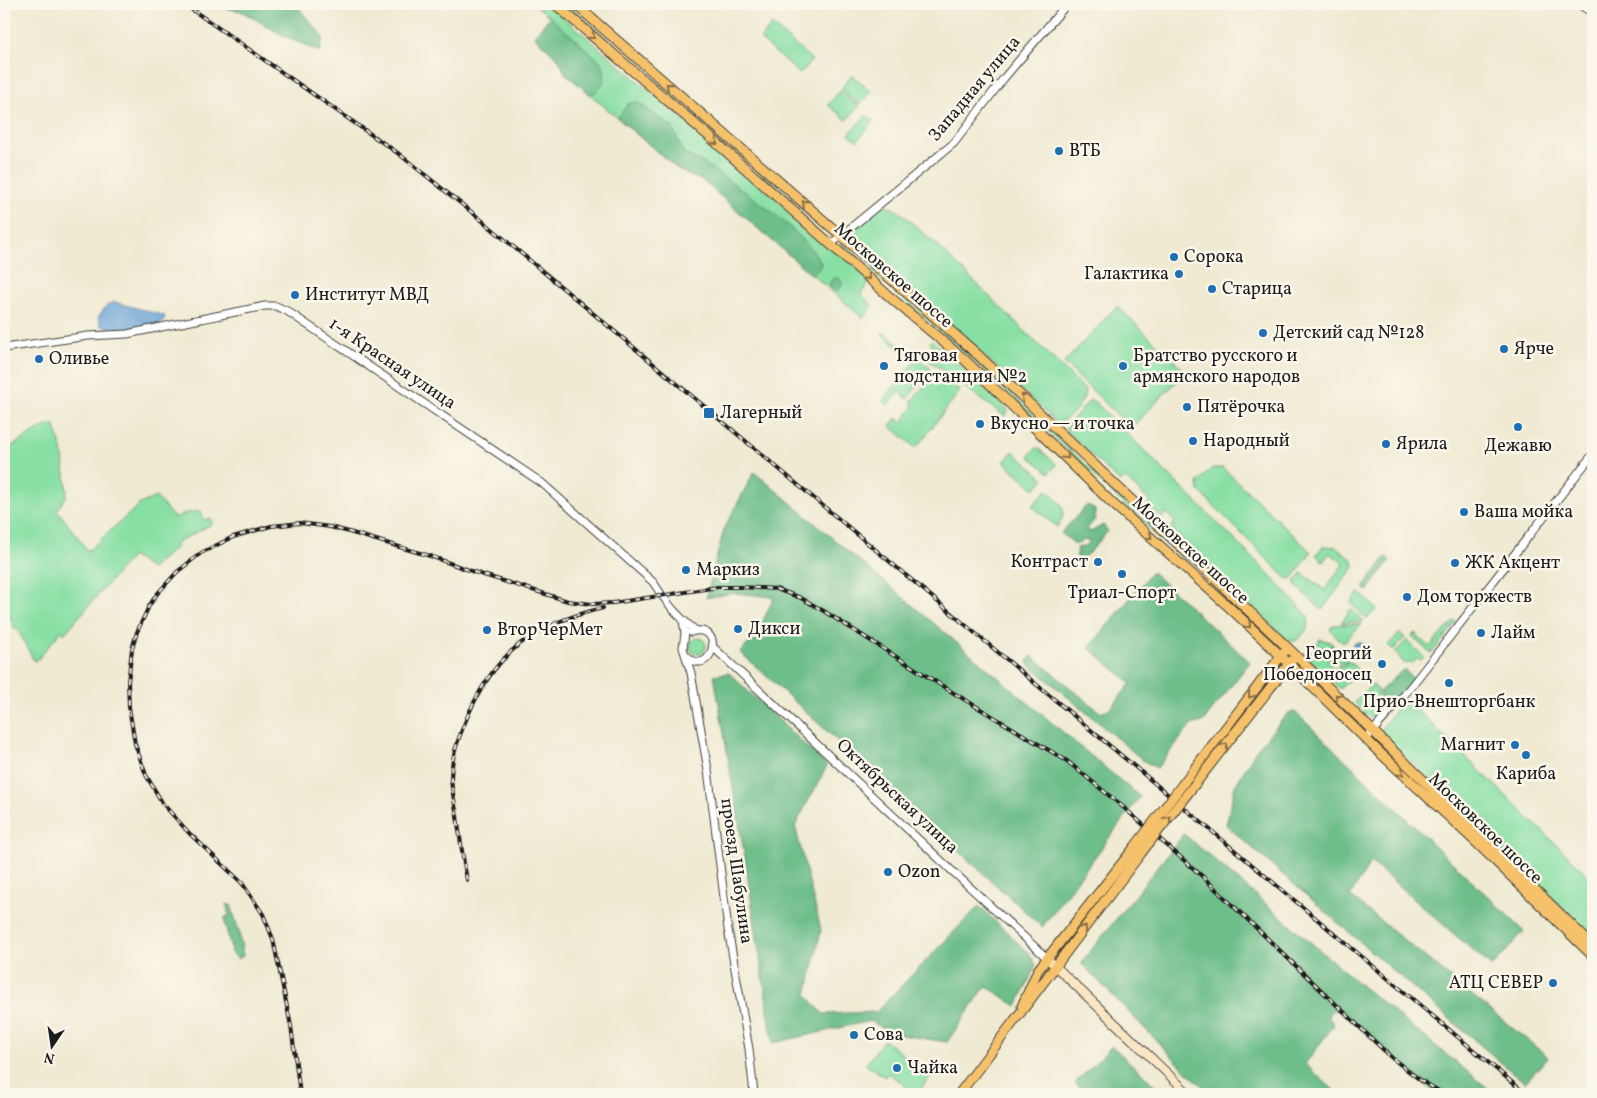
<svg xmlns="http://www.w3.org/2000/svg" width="1597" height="1098" viewBox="0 0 1597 1098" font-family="Vollkorn,serif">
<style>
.green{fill:#87dfa3;stroke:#527e60}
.forest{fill:#6dbe89;stroke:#446d52}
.water{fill:#63a0d4;stroke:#405e78}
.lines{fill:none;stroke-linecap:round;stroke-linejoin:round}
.tertiary-casing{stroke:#3c3b37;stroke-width:9}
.secondary-casing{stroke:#3c3b37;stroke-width:10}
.primary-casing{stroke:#3c3b37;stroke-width:11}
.tertiary{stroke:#fff;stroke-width:7}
.secondary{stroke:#fbe6c4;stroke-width:8}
.primary{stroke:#f5c16b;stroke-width:9}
.rail-casing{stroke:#1c1c1c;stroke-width:4}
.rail{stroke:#fbf7ec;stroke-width:2;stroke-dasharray:5.5;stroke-linecap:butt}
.primary-bridge-casing{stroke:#3c3b37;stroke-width:11;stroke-linecap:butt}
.primary-bridge{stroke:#f5c16b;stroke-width:9}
.oneway{stroke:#886e44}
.poi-dot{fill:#1f6fb2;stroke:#fbf7ec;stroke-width:2}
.labels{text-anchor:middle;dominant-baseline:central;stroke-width:5;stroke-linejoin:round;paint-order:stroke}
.street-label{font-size:18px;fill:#1c1c1c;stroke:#fbf7ec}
.poi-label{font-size:18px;fill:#1c1c1c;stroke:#fbf7ec;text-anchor:start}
</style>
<rect width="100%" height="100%" fill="#fbf7ec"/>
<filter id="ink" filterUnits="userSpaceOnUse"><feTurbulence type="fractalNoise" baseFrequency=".02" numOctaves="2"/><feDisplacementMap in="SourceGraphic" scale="10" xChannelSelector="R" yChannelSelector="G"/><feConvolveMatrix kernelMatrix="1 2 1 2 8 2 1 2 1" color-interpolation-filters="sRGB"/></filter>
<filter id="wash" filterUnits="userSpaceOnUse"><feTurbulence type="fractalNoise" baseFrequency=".0096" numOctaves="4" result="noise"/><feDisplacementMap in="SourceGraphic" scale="20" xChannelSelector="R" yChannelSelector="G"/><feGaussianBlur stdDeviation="1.12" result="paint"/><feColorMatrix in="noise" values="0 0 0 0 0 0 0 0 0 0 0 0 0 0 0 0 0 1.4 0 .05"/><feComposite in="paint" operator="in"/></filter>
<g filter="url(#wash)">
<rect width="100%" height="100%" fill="#efead1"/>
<path class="green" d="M534,4H548L871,280L861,294L872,305L870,311L863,318L702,180L688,175L674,166L566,74L558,58L534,36L550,17Z
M564,4H567L587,21L828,231V233Z
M772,25L812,60L800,74L760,39Z
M852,75L872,92L860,105L841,89Z
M840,91L859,106L847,120L828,105Z
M866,115L874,121L857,141L849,134Z
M886,205L900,212L941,249L1085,390C1086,401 1067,422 1057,423L930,305L855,239L854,230L879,207Z
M843,244L975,358L1189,563L1163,542L973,360L842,247L841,245Z
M1117,306L1186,372L1131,428L1064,363Z
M883,332L930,368V370L907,399L899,392L888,405L884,402L885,398L915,361L881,334Z
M932,340L1008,410L1006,415L1004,416L926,358L925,355L933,346L930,342Z
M934,374H939L960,391L916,448L890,426L896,418L902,422L914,406L911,402Z
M1090,400L1095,402L1269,574L1307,615C1312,627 1304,633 1296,641H1288L1170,528L1175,522L1166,513L1162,518L1148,506L1149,501L1125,478L1120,482L1067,432L1066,429L1068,424Z
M54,424L62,449L67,491L66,497L57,510L88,551L140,504L156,497L174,518L186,513L201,511L204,520L211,518L212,524L176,543V547L151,569L132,556L64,634L61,631L38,659L34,661L17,628L15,630L4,601V451L42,428Z
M1037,447L1057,465L1049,473L1029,456Z
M1013,451L1044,479L1035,489L1004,462Z
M1212,468H1223L1311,552L1293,578L1288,579L1286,578L1199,491L1198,482Z
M1047,490C1061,503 1070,509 1057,527L1032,506Z
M1323,546L1336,547L1353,560L1354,567L1322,610L1295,585V582L1302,573L1325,590L1344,563L1330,553L1323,561L1316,555Z
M1359,592L1377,609L1367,619L1350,603Z
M1351,609L1364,621L1341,623Z
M1455,620L1456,623L1431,654L1412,636L1415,633L1429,647Z
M1362,624L1343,643L1330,630L1333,625Z
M1400,633L1405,638L1393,650L1388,645Z
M690 646a8 8 0 1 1 16 0a8 8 0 1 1-16 0Z
M1320,639L1331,642L1332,662L1316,645Z
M1407,640L1424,657L1421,660L1417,659L1414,662L1405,664L1395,652Z
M1332,644L1348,660L1345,663H1337L1334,660Z
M1314,647L1331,663V667L1335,668L1349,680L1340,689L1310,659V652Z
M1349,661L1359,671L1350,679L1337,666L1344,665Z
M1373,685L1378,690L1377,704L1364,692Z
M1363,694L1384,715L1379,720L1370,718L1354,702Z
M1400,704H1411L1593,880V939L1381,733V729Z
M884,1040L931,1076L917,1094L888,1073L885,1077L866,1064Z"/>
<path class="forest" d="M218,4H295L323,37L320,52L286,37L241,11L224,8Z
M550,17L602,63C607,78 605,87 591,95L566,74L558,58L534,36Z
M637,102L672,127L684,154C702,160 715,172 731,182C763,205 799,229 821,262L820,266L812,275L702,180L688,175L674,166L618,118L628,104Z
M830 284a6 6 0 1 1 12 0a6 6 0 1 1-12 0Z
M754,472L1140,797L1042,927L740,652L756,636L774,597L734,593L706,598L724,529Z
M1087,505L1095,510V519L1087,529L1091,532L1103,525L1108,531L1091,551L1080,560L1076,556L1078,552L1077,548L1086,546L1090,541L1084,540L1075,544L1061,533Z
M1386,557L1390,560L1367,591L1363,587Z
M1152,572L1250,662L1203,722L1191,725L1157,768L1144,761L1026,662L1032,656L1101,713L1110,709L1131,683L1089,648Z
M1404,669L1413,679L1386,713L1379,706L1380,691Z
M729,673L827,766L795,826L821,930L807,995L823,1014L876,1012L979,906L1029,953L1036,965L1017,1006L986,986L947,1042L895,1034L870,1021L773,1043L745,859L714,675Z
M1295,712L1524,931L1496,963L1491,966L1371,862L1350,896L1548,1057L1525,1083L1383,962L1226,825L1235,786L1256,750L1288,713Z
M1184,834L1364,988L1495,1094H1436L1336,1008L1328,1016L1334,1025L1305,1064L1338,1094H1211L1186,1071L1081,963Z
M226,904L231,905L239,932L243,956L238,959L232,953L225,924V917L229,916Z
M1112,1046L1164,1094H1086L1075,1083Z"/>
<path class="water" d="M114,302L163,315L165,316L163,322C145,332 120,330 101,326L98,317L107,305Z
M1351 650a8 8 0 1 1 16 0a8 8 0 1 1-16 0Z"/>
</g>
<g filter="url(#ink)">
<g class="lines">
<g class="tertiary-casing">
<path id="tertiary" d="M1578,4L1593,13
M831,244L954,143L1004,78L1067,4
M4,348L88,336L127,334L265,306H276L287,311L542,483L653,582C664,600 678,617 695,630
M683,620L685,633L683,648L691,673L708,770L728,929L749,1049L754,1094
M713,647L949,868L1048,959
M686,655C711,682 728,622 691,632
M1366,739L1405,694L1593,454"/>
</g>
<g class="secondary-casing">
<path id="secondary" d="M1048,959L1189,1094"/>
</g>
<g class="primary-casing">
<path id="primary" d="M555,4L710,137L891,298L965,360L1112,503L1229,607L1281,656L1376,749L1478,844L1593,956
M575,4L977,354L1288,648L1593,946
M1185,781L1284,652
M1195,784L1292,660
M1022,1006L1038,970L1134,848
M959,1094L1141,853"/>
</g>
<use href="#tertiary" class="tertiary"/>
<use href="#secondary" class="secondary"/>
<use href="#primary" class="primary"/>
<g class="rail-casing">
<path id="rail" d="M184,4L399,154L479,218L1526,1094
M467,880C463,859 460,838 457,816C455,804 452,791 451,779C451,758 458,739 466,720C494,652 534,624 603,608
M300,1094L291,1026L273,939L263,914L242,883L189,833L163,804L146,775L135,744L129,707L128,682L132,649L137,632L149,606L157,594L177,572L201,553L233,537L271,526L300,523L330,527L349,532L430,556L477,573L568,601L592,604L613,603L718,587H741L776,589L801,598L822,610L952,692L1067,761L1123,807L1202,876L1392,1058L1420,1080L1444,1094"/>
</g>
<use href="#rail" class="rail"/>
<g class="primary-bridge-casing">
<path id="primary-bridge" d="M1134,848L1185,781
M1141,853L1195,784"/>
</g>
<use href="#primary-bridge" class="primary-bridge"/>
</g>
<defs><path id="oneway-chevron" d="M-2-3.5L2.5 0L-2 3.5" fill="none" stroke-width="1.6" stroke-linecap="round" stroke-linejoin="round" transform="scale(1.25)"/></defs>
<g class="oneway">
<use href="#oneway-chevron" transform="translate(592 36) rotate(41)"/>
<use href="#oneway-chevron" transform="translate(669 86) rotate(-139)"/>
<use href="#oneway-chevron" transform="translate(715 142) rotate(42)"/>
<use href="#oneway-chevron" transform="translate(805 203) rotate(-139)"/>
<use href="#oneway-chevron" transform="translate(867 277) rotate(42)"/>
<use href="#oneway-chevron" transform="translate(1024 397) rotate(-137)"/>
<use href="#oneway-chevron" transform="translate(1066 456) rotate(44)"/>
<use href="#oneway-chevron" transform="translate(1149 536) rotate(41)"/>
<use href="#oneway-chevron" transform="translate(1248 625) rotate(44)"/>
<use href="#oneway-chevron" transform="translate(1251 695) rotate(127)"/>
<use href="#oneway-chevron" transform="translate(1338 697) rotate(-136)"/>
<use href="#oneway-chevron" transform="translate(1225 746) rotate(-52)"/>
<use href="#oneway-chevron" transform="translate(1401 773) rotate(43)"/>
<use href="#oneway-chevron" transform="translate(1168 819) rotate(-52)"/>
<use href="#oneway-chevron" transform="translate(1084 928) rotate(-54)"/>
</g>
</g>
<g class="poi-dot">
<circle cx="1059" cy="151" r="5"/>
<circle cx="1174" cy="257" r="5"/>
<circle cx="1179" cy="274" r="5"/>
<circle cx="1212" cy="289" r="5"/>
<circle cx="295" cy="295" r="5"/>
<circle cx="1263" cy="333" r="5"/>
<circle cx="1504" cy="349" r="5"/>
<circle cx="39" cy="359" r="5"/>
<circle cx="884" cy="366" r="5"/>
<circle cx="1123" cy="366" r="5"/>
<circle cx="1187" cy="407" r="5"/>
<rect x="703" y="407" width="12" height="12" rx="2.5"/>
<circle cx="980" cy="424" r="5"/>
<circle cx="1518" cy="427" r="5"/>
<circle cx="1193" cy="441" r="5"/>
<circle cx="1386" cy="444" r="5"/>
<circle cx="1464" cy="512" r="5"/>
<circle cx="1098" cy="562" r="5"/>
<circle cx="1455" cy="563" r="5"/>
<circle cx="686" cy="570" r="5"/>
<circle cx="1122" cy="574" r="5"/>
<circle cx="1407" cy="597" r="5"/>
<circle cx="738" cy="629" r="5"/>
<circle cx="487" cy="630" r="5"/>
<circle cx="1481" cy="633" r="5"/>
<circle cx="1382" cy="664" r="5"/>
<circle cx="1449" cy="683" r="5"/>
<circle cx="1515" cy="745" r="5"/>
<circle cx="1526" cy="755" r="5"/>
<circle cx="888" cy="872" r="5"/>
<circle cx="1553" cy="983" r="5"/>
<circle cx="854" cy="1035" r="5"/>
<circle cx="897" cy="1068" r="5"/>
</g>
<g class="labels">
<g class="street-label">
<text transform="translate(975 89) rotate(-50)">Западная улица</text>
<text transform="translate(893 276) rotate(41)">Московское шоссе</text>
<text transform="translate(392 364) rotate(34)">1-я Красная улица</text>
<text transform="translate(1190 551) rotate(42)">Московское шоссе</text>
<text transform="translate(897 797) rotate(43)">Октябрьская улица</text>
<text transform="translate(1485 829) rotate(44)">Московское шоссе</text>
<text transform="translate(736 871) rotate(82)">проезд Шабулина</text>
</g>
<g class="poi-label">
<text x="1069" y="151">ВТБ</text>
<text x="1184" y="257">Сорока</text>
<text x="1169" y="274" text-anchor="end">Галактика</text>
<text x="1222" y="289">Старица</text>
<text x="305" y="295">Институт МВД</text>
<text x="1273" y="333">Детский сад №128</text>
<text x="1514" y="349">Ярче</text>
<text x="894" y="356">Тяговая<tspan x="894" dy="21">подстанция №2</tspan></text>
<text x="1133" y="356">Братство русского и<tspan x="1133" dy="21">армянского народов</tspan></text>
<text x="49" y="359">Оливье</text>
<text x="1197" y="407">Пятёрочка</text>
<text x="720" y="413">Лагерный</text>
<text x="990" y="424">Вкусно — и точка</text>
<text x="1203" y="441">Народный</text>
<text x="1396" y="444">Ярила</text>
<text x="1518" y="446" text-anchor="middle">Дежавю</text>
<text x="1474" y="512">Ваша мойка</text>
<text x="1088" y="562" text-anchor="end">Контраст</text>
<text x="1465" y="563">ЖК Акцент</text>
<text x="696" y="570">Маркиз</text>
<text x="1122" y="593" text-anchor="middle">Триал-Спорт</text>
<text x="1417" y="597">Дом торжеств</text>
<text x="748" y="629">Дикси</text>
<text x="497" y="630">ВторЧерМет</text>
<text x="1491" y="633">Лайм</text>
<text x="1372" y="654" text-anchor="end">Георгий<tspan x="1372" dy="21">Победоносец</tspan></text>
<text x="1449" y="702" text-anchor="middle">Прио-Внешторгбанк</text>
<text x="1505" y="745" text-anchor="end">Магнит</text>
<text x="1526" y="774" text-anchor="middle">Кариба</text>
<text x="898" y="872">Ozon</text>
<text x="1543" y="983" text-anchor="end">АТЦ СЕВЕР</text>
<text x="864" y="1035">Сова</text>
<text x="907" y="1068">Чайка</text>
</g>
</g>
<rect width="1597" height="1098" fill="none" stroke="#fbf7ec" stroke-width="20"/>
<g transform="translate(52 1046) rotate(193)" stroke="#fbf7ec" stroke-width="4" paint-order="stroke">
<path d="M0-4L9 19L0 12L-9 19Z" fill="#1c1c1c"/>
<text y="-8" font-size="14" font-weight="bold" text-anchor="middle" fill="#1c1c1c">N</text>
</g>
</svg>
